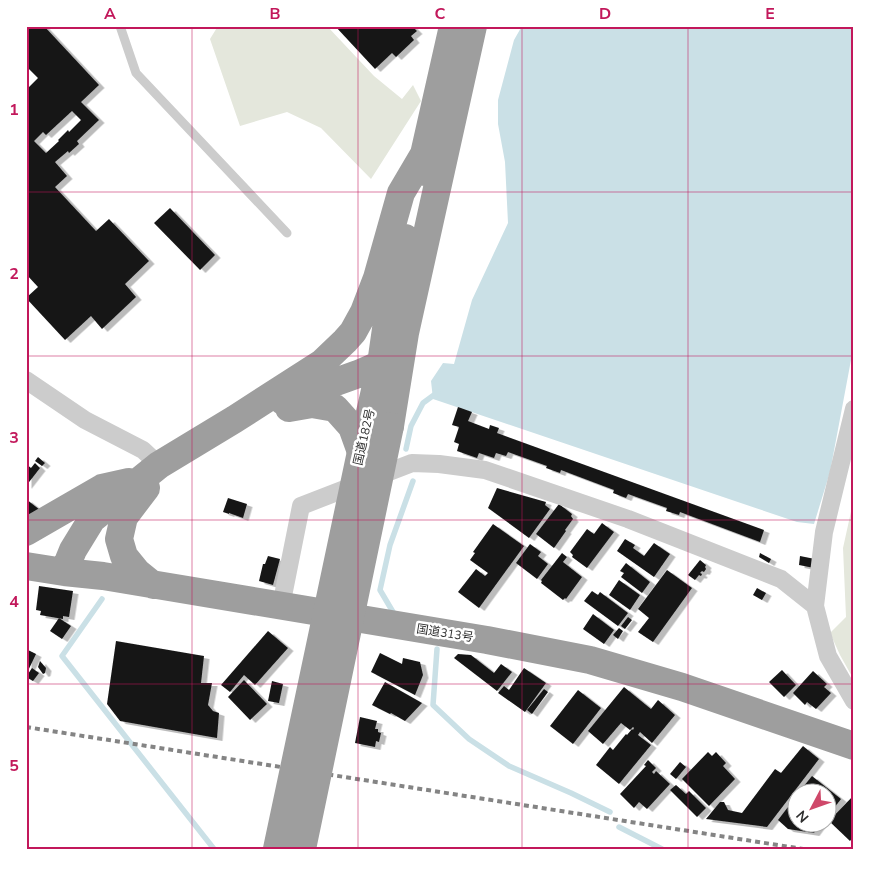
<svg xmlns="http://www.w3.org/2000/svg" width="880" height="875" viewBox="0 0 880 875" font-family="'Nunito Sans','Noto Sans JP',sans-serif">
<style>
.green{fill:#e4e7dc}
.water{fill:#cae0e6}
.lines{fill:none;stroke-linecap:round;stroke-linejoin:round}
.stream{stroke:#cae0e6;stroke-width:5.5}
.building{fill:#161616;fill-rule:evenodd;filter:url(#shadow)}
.service{stroke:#ccc;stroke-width:9}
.minor{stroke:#ccc;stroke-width:18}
.trunk{stroke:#9e9e9e;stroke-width:28}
.rail{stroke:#848484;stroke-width:4;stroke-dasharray:5 4;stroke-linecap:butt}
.trunk-bridge{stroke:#9e9e9e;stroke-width:28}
.grid{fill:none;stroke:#c2185b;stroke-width:1;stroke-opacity:0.55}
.labels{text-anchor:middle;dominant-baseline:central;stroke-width:5;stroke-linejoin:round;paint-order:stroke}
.street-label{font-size:12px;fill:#2f2f2f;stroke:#fff}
.neatline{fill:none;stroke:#c2185b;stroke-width:2}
.grid-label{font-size:16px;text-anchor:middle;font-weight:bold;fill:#c2185b}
</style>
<defs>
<filter id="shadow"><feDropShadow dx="5.5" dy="3" stdDeviation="0" flood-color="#0004"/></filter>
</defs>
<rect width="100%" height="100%" fill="#fff"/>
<path class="green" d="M218,26H327L374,76L402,99L413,85L421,101L371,179L321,128L287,112L240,126L210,39Z
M854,498V680L840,655L830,633L846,617L843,548Z"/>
<path class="water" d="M522,26H854V344L830,472L814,524L797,522L433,399L431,381L443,363L454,364L472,300L508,223L505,162L498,124V100L514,40Z"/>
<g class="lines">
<path class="stream" d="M406,449L411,426L423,403L438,392
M102,599L62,656L214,849
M393,612L380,590L390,545L413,481
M437,649L433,705L469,739L509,766L571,793L610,812
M619,827L662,849"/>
</g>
<path class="building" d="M26,26H44L99,85L81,102L99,120L77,141L79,144L69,153L68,151L55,162L67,176L55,187L96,231L109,219L149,261L125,284L136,297L102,329L91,316L65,340L26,298L38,287L26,274V90L38,78L26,66ZM72,111L81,120L69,132L68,130L58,140L59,141L46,153L34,141L43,132L46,135Z
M335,26H412L417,31L411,36L414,40L396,57L392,53L375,69Z
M170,208L215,255L200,270L154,223Z
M458,407L472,412L468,421L489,429L490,425L499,428L497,433L764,530L760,542L680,512L679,515L666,511L667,508L628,494L626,498L613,493L614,490L561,470L560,473L546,468L547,466L508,452L506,456L496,453L494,458L479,453L477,458L457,451L459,444L454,442L459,427L452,425Z
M38,457L45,463L42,466L35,461Z
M35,463L40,468L26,486V464L31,468Z
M497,488L546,502L545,505L550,509L529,538L488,508Z
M228,498L247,504L243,518L229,513V514L223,512Z
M26,499L40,510L26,518Z
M559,504L572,514L571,516L573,519L565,530L566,531L554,548L536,534Z
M602,523L614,532L587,568L572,557L573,555L570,552L587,529L594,534Z
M493,524L524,546L479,608L458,592L476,569L485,576L488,573L470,560L475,553L473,552Z
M625,539L635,545L633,548L644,556L654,543L670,554L654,577L617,551Z
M530,544L541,552L538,556L548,564L537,579L516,563Z
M562,553L567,557L563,562L582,577L566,599L565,598L563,600L541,583L542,581L541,580Z
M760,553L771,559L769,563L759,557Z
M268,556L280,559L273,585L259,581L263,564H265Z
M800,556L815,559L814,568L799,565Z
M700,560L706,565L705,567L706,569L704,572L702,571L700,573L702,574L701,576L699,575L695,580L688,575Z
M626,563L650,582L642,593L621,577L624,573L620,571Z
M667,570L692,588L653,642L638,632L649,618L638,609Z
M619,580L640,595L630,610L609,595Z
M39,586L73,591L69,617L63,616V619L40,615L41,611L36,610Z
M757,588L766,593L762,600L753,595Z
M592,591L598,595L600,592L628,613L618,626L584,601Z
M593,614L614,630L604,644L583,629Z
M628,617L632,620L625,629L621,626Z
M59,618L71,626L62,639L50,631Z
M619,628L623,631L618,639L613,635Z
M268,631L288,648L255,685L244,675L230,692L221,685Z
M116,641L204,656L201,683H212L208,705L213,711L219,713L217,738L120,721L107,704Z
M26,649L36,654L26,675Z
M380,653L402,664L403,658L420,662L423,675L415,695L371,672Z
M458,654L471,655L494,673L501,664L512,672L497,691L454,658Z
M40,661L46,668L45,673L43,674L38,667Z
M32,668L39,673L33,681L26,677Z
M524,668L546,683L525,712L498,693L504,686L509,690Z
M782,670L796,685L784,697L769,682Z
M813,671L827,684L824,687L831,693L816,709L807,702L805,705L793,693Z
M244,680L267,704L250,720L228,697Z
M272,681L283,684L279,703L268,701Z
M385,682L422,703L405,721L391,713L390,714L372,705Z
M624,687L651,709L658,700L675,715L652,743L640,732L638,735L651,745L619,784L596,765L610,747L613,750L626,734L627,735L632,729L633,730L634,728L633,727L630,730L621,723L603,744L588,731Z
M544,689L548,692L532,714L527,710Z
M578,690L601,708L573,744L550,726Z
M360,717L377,721L375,729H378V732L381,733L379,742L376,741L375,747L355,743Z
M803,746L819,759L767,827L706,819L720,802H724L728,810L742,813L775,769L781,773Z
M708,752L712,756L716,752L726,763L723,766L735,779L709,806L682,779Z
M648,760L656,768L652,772L654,774L656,771L670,784L647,809L639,802L634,808L620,794L646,766L644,765Z
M680,762L686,767L676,779L670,774Z
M812,776L841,799L828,816V792H799Z
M676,785L686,794L689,791L706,808L697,817L670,790Z
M798,794V822H822L814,833L788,829L778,820Z
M854,795V836L850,841L829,821Z"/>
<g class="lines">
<path class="service" d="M120,26L136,73L287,233"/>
<path class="minor" d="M26,380L85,420L143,450L159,465
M854,409L824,532L815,606L828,656L854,701
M281,606L301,506L412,463L439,464L485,470L628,519L781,579L815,606"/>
<path class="trunk" d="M420,172L453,26
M283,401L358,374L381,364L393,366
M289,408L312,404L335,408L352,427L361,452
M390,426L405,333L473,26
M361,452L381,364L386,329L405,238
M146,488L124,517L119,539L124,556L137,572L153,585
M26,532L102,488L129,482
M26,566L64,572L103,576L487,640L590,660L682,687L854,746
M64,572L73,550L92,519L159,465L235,419L322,363L345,341L353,332L364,312L377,278L401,193L424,154"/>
<path class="rail" d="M26,727L803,849"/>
<path class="trunk-bridge" d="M277,849L361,452
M302,849L390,426"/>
</g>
<path class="grid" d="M192,26V849M358,26V849M522,26V849M688,26V849M26,192H854M26,356H854M26,520H854M26,684H854"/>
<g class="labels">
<g class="street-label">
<text transform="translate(364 437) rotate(-77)">国道182号</text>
<text transform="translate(445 633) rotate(9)">国道313号</text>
</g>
</g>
<rect width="880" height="875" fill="none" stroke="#ffffff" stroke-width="55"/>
<g transform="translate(812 808) rotate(229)"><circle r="24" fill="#ffffff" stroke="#acacac"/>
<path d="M0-4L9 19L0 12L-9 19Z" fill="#cf486a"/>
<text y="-8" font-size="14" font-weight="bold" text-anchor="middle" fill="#2f2f2f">N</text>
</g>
<rect x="28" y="28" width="824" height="820" class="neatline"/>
<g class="grid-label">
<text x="110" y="19">A</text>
<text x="275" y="19">B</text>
<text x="440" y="19">C</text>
<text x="605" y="19">D</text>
<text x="770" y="19">E</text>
<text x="14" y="115">1</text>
<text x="14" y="279">2</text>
<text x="14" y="443">3</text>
<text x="14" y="607">4</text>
<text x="14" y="771">5</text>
</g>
</svg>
